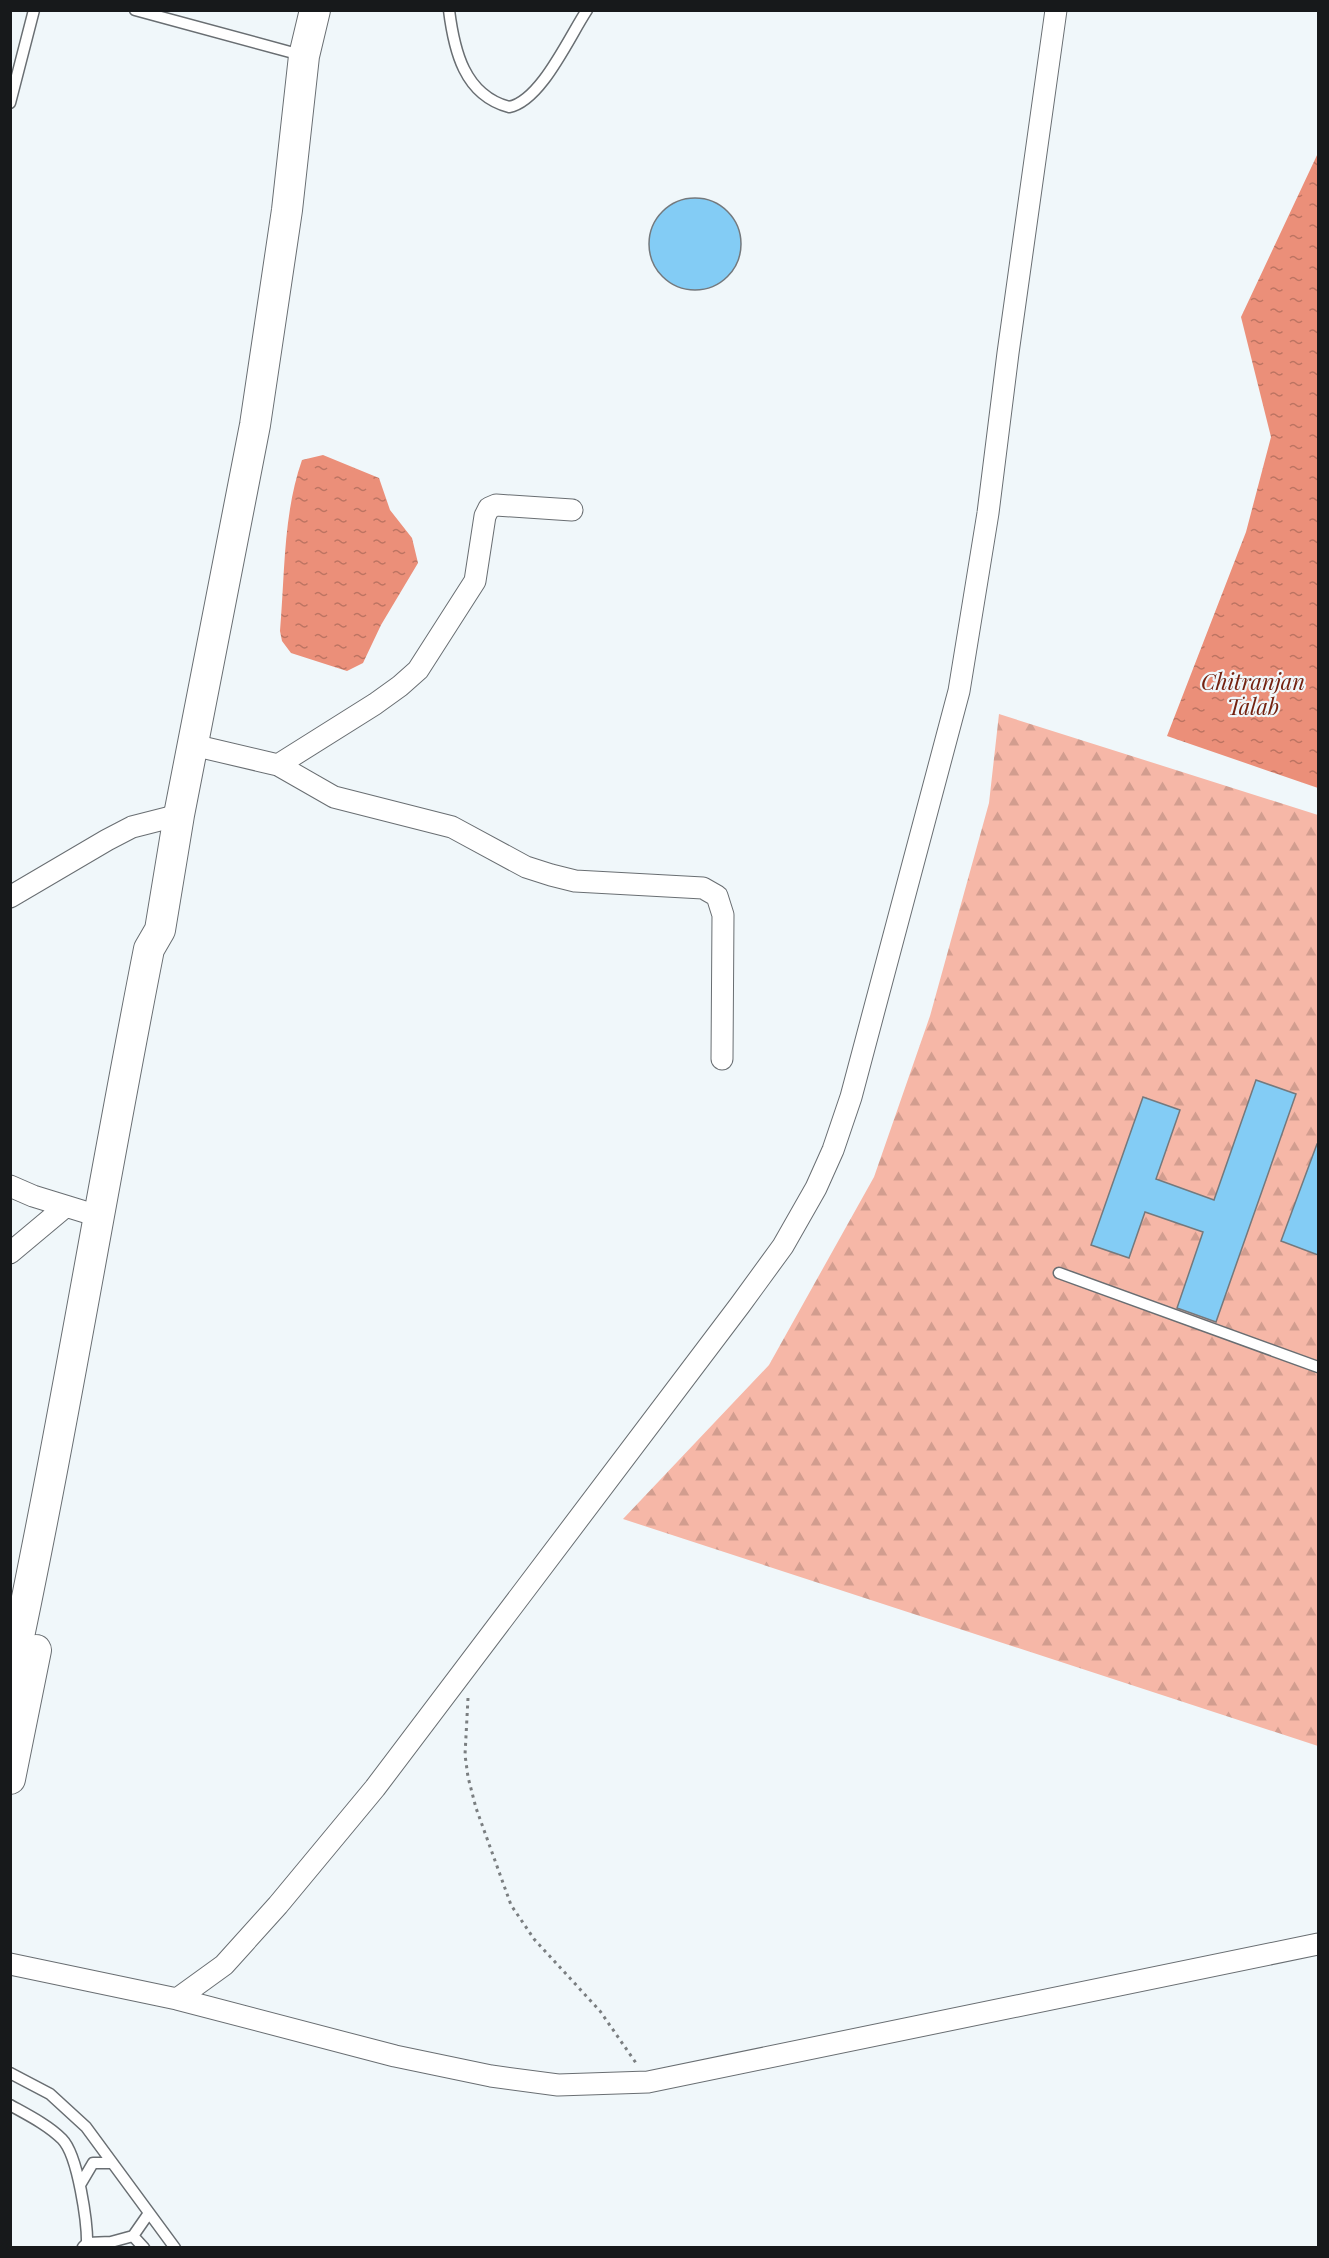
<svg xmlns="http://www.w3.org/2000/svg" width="1329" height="2258" viewBox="0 0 1329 2258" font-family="'Playfair Display',serif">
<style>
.forest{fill:url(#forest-firs)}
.water{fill:url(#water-ripples)}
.building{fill:#83ccf5;stroke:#74797d;stroke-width:1.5}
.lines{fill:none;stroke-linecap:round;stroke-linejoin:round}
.service-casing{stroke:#696e72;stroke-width:13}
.minor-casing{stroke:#696e72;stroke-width:23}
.secondary-casing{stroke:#696e72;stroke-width:32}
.path{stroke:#7a7e80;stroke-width:3;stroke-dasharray:3 4.5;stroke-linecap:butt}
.service{stroke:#fff;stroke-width:10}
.minor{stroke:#fff;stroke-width:21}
.secondary{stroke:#fff;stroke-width:30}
.labels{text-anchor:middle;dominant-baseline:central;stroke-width:4.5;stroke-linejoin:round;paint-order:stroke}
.water-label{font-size:22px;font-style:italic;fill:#732210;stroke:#f0f7fa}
</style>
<defs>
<pattern id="forest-firs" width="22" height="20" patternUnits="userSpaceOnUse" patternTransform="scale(1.5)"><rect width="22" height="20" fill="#f6b7a7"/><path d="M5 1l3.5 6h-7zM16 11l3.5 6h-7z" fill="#d29d8f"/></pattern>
<pattern id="water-ripples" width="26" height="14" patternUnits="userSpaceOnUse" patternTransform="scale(1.5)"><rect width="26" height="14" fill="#eb8f79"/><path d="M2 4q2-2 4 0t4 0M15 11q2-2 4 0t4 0" fill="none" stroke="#bd7462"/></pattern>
</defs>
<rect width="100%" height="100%" fill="#f0f7fa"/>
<path class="forest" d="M999,714L1318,815V1746L623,1519L769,1365L874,1177L930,1016L989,803Z"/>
<path class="water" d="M1318,153V788L1167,736L1246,532L1271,437L1241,317Z
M323,455L379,478L390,510L412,538L418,563L381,625L363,663L347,671L291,653L282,641L280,631C285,574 283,514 302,460Z"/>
<path class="building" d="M649 244a46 46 0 1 1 92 0a46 46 0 1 1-92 0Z
M1256,1080L1296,1094L1216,1322L1177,1308L1203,1232L1145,1212L1129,1258L1091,1245L1143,1097L1180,1110L1156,1179L1214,1200Z
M1317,1144H1318V1255L1281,1241Z"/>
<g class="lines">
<g class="service-casing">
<path id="service" d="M135,10L301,55
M449,10C454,50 464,95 509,107C541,101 569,37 587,10
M10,103L34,10
M1059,1273L1318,1367
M10,2073L50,2094L86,2127L175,2248
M10,2105C28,2115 48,2125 62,2139C78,2155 88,2224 87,2248
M80,2185L93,2163H112
M133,2236L144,2248
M83,2247L87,2243L111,2242L133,2236L149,2213"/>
</g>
<g class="minor-casing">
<path id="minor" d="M193,745L278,765L334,797L452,827L526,867L551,875L575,881L703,888L717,896L723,915L722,1059
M278,765L375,704L400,686L418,670L475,581L485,516L489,508L496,505L572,510
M10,897L107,840L132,827L179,815
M10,1186L33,1196L98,1216
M10,1253L65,1207
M10,1964L177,1999L395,2056L491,2076L558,2085L648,2082L1318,1944
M177,1999L224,1965L278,1905L375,1788L740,1305L783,1246L816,1188L833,1150L851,1097L959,691L988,513L1008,353L1056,10"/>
</g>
<g class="secondary-casing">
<path id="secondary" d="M10,1679C62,1437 101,1192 149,949L160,930L179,815L255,425L287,210L304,56L315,10
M10,1779L36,1650"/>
</g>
<path class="path" d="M468,1698L465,1755L468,1777L476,1808L511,1905L534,1939L600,2011L636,2063"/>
<use href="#service" class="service"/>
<use href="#minor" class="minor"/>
<use href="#secondary" class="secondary"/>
</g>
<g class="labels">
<g class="water-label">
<text x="1253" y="681">Chitranjan<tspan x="1253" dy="25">Talab</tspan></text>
</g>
</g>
<rect width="1329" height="2258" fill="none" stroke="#17191b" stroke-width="24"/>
</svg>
